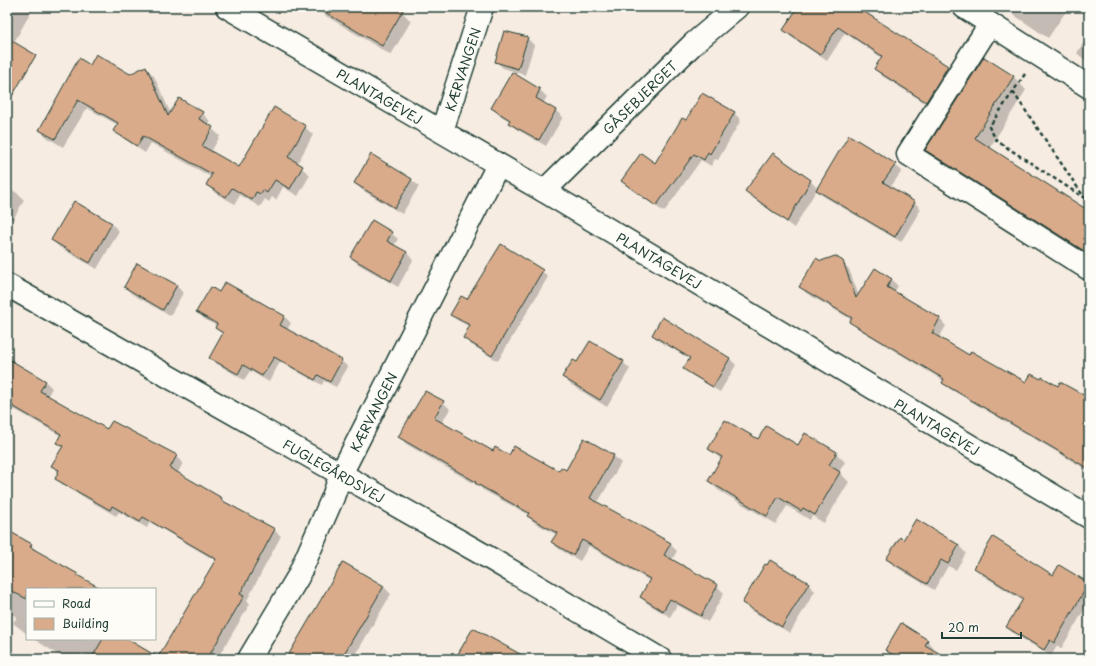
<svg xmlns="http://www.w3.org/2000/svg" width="1096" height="666" viewBox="0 0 1096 666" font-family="'Playpen Sans',sans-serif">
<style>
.shadow{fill:#0003}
.building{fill:#d9ab8b;stroke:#1f3d34}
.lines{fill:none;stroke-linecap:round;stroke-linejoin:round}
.minor-casing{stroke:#1f3d34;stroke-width:25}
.path{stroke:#1f3d34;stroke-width:2.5;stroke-dasharray:4 3;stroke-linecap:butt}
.minor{stroke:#fdfcf7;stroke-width:22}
.labels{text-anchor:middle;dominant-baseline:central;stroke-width:3;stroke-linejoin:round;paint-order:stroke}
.street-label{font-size:13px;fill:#1f3d34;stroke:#fdfcf7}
</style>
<rect width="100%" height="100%" fill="#f6ece1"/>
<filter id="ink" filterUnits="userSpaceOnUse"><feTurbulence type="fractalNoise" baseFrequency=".025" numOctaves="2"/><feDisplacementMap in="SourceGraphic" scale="8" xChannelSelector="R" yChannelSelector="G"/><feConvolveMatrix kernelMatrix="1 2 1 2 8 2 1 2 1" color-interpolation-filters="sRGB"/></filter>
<g filter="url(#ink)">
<path class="shadow" d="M7,7H29L32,10L7,55Z
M317,7H394L402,12L411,21L391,55L326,16Z
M684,7H692L690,10Z
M799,7H857L948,67L955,74L933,108L882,76L875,69L882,58L845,33L827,61L791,37L784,30Z
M1006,7H1069L1048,38L1014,15Z
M1089,34V64L1077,53Z
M527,38L534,45L525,75L503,68L496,61Z
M984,59L1014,77L1026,90L989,149L1089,213V258L939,163L926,150Z
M90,66L130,75L146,68L154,76L171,114L202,113L210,121L208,125L220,136L211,152L239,168L274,109L305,127L313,135L297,164L310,175L298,196L283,187L276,200L272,197L269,202L265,199L260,207L240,195L235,204L215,193L207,185L211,177L151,143L145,153L123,138L115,130L118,125L87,108L63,147L48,138L40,130Z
M512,74L540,90L547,97L543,103L556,111L563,117L546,146L516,129L509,122L510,121L499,115L492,108Z
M734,113L741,120L718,160L715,159L711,166L701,160L664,212L629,188L622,181L655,165L687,122Z
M850,137L895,165L902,171L890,188L915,203L921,209L901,242L823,196L817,189L794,228L753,198L746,191L810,181L818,188Z
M371,155L412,180L419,186L402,214L362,190L355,183Z
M7,187L17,193L24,200L13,220L7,216Z
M74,202L112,224L119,231L97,269L59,247L52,240Z
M391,233L398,239L394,246L407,253L413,260L398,287L358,264L351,257Z
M501,245L542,271L548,277L498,361L470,344L464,338L470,327L457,320L452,314L467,300Z
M820,262H842L849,269L859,296L891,279L898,286L894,293L940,319L946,326L939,338L969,356L1027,384L1089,405V471L950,389L943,383L944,381L857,328L851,322L852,320L806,293L800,286Z
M138,265L177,286L183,293L170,316L132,294L125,287Z
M225,283L285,317L291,323L287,330L341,361L348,367L336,387L324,381L322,385L280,362L269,382L250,371L244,380L217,364L210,358L223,335L216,327L217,326L204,319L198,312L220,293Z
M663,319L730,359L736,365L720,392L691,375L685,369L690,359L659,341L653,335Z
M7,358L11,362L46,382L52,388L47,397L108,430L112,422L177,456L183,463L177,474L221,499L227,505L274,530L281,536L247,600L250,604L217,659H159L216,561L150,522L147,528L119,512L116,516L63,485L56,478L59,473L53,466L63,448L57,443L61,436L7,405Z
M623,362L630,369L607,407L570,384L563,377L578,364Z
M443,402L450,409L441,424L493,453L509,456L559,473L566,471L584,439L614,456L621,463L597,504L670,544L677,551L672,560L717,586L724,593L708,622L677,605L670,617L648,604L641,597L650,581L589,546L580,561L559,549L552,542L557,535L535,523L528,516L529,515L483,490L480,487L406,444L400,437Z
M758,440L836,453L845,462L839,472L849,482L824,523L812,516L810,520L787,506L776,524L718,490L709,481L722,460L709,449Z
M916,520L959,546L966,553L956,570L948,566L934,590L894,566L887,559L904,541Z
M7,531L31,545L38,552L77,575L93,589H27V634L13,623L17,617L7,611Z
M344,564L384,587L391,594L353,659H288Z
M1059,567L1089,584V602L1061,649L1057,646L1051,656L1014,634L1007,627L1023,601L982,575L976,568L1054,576Z
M808,584L815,591L790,633L750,610L743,603Z
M34,639H125L153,659H92L82,653L77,659H65Z
M927,641L934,648L932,650L947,659H897L886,650Z"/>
<path class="building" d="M316,7H405L382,46Z
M798,7H857L948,66L926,102L874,69L882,56L838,27L820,55L783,30Z
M504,31L528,37L518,69L495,62Z
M7,38L36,55L7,105Z
M96,54L130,74L146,66L168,116L179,98L203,112L199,119L213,127L202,146L239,167L274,107L306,126L288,157L303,166L290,189L275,180L267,193L263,190L261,194L256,192L252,200L232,188L226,197L206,185L212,174L143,136L137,146L113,131L118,123L78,100L55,139L39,130L79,58L90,65Z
M984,57L1014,76L975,138L1089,211V254L925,150Z
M512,72L540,89L536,98L556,110L539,140L508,123L510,120L491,108Z
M702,93L735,112L710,154L708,152L704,160L694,154L656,206L621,181L641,153L655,163L682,118L686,120Z
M849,135L896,164L883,182L915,202L895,237L816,190Z
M773,153L811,180L787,222L745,191Z
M371,154L412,179L395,208L354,183Z
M74,201L112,223L90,263L51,240Z
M372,220L392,232L387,241L407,252L391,281L350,257Z
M501,244L543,270L492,356L463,338L470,325L450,315L461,296L467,299Z
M835,256L843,261L856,298L875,268L892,279L887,287L940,318L932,333L969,355L971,351L1026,382L1031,374L1041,379L1042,377L1058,386L1060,382L1089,398V469L942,383L944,379L849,322L852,318L799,287L816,258L821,261Z
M137,263L177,285L163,310L124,287Z
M225,282L285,316L280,325L342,360L330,382L318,375L315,380L274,357L262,376L243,365L238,374L209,358L223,333L215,328L217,324L196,312L211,287L219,292Z
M662,317L730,358L713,387L683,369L690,358L652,335Z
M590,341L624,361L600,400L562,377L573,360L577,362Z
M7,358L46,381L40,391L107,429L112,421L177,455L170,468L222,498L221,500L275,529L240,594L244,596L207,659H91L103,639H127L158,657L216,559L143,517L140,522L112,506L110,510L55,479L59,470L51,466L63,446L56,443L61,434L7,403Z
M425,391L444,401L434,418L493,451L495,447L509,455L514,446L559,471L561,467L566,470L584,438L614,455L590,498L671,543L664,555L718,585L701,616L670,599L663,611L640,597L650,579L582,540L573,555L551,542L557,533L527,516L529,513L475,483L476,482L398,437Z
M725,420L758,439L766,426L798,445L805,433L837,452L829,465L840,472L815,515L803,508L801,511L778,497L767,516L708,481L722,457L708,449Z
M916,519L959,545L948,564L941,560L927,584L886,559L900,537L903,540Z
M7,530L32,544L30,547L78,574L77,575L102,589H27V599L7,589Z
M993,537L1053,575L1059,565L1089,583L1054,643L1050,640L1044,650L1006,627L1023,599L974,568Z
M770,560L809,583L782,627L742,603L765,564L767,565Z
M343,562L384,586L341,659H286Z
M901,623L928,640L925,645L949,659H900L885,650Z
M473,628L529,659H455Z"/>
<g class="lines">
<g class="minor-casing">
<g id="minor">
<path id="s1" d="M227,7L544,191L1089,517"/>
<path d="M964,7L1089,87"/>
<path d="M990,24L908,154L1089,269"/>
<path id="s2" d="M442,131L482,7"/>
<path id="s3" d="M544,191L693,44L737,7"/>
<path id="s4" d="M7,285L491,559L660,659"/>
<path id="s5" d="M249,659L298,577L333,497L341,474L498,165"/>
</g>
</g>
<path class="path" d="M1025,74L989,127L997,141L1089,201
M1013,92L1084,197"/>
<use href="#minor" class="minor"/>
</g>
</g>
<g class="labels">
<g class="street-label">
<text stroke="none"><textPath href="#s2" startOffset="65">KÆRVANGEN</textPath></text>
<text stroke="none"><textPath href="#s1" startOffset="177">PLANTAGEVEJ</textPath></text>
<text stroke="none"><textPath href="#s3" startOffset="134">GÅSEBJERGET</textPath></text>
<text stroke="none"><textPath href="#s1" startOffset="501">PLANTAGEVEJ</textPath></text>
<text stroke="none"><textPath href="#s5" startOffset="277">KÆRVANGEN</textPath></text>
<text stroke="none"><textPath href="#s1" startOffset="825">PLANTAGEVEJ</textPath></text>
<text stroke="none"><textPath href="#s4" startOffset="376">FUGLEGÅRDSVEJ</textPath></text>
</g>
</g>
<rect width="1096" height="666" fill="none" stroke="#fdfcf7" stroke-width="24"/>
<rect x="12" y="12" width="1072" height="642" fill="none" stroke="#1f3d34" stroke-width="1.5" filter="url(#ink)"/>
<rect x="26" y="588" width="130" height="52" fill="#fdfcf7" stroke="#a4b0a9"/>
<rect x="34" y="601" width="20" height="6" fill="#fdfcf7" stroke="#a4b0a9"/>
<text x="62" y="608" font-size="12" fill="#1f3d34">Road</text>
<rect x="34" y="618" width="20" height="12" fill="#d9ab8b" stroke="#a4b0a9"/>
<text x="62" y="628" font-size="12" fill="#1f3d34">Building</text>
<path d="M942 632v6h79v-6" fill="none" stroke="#1f3d34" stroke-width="2"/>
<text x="948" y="632" font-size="12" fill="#1f3d34" stroke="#fdfcf7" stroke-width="3" paint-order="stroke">20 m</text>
</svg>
